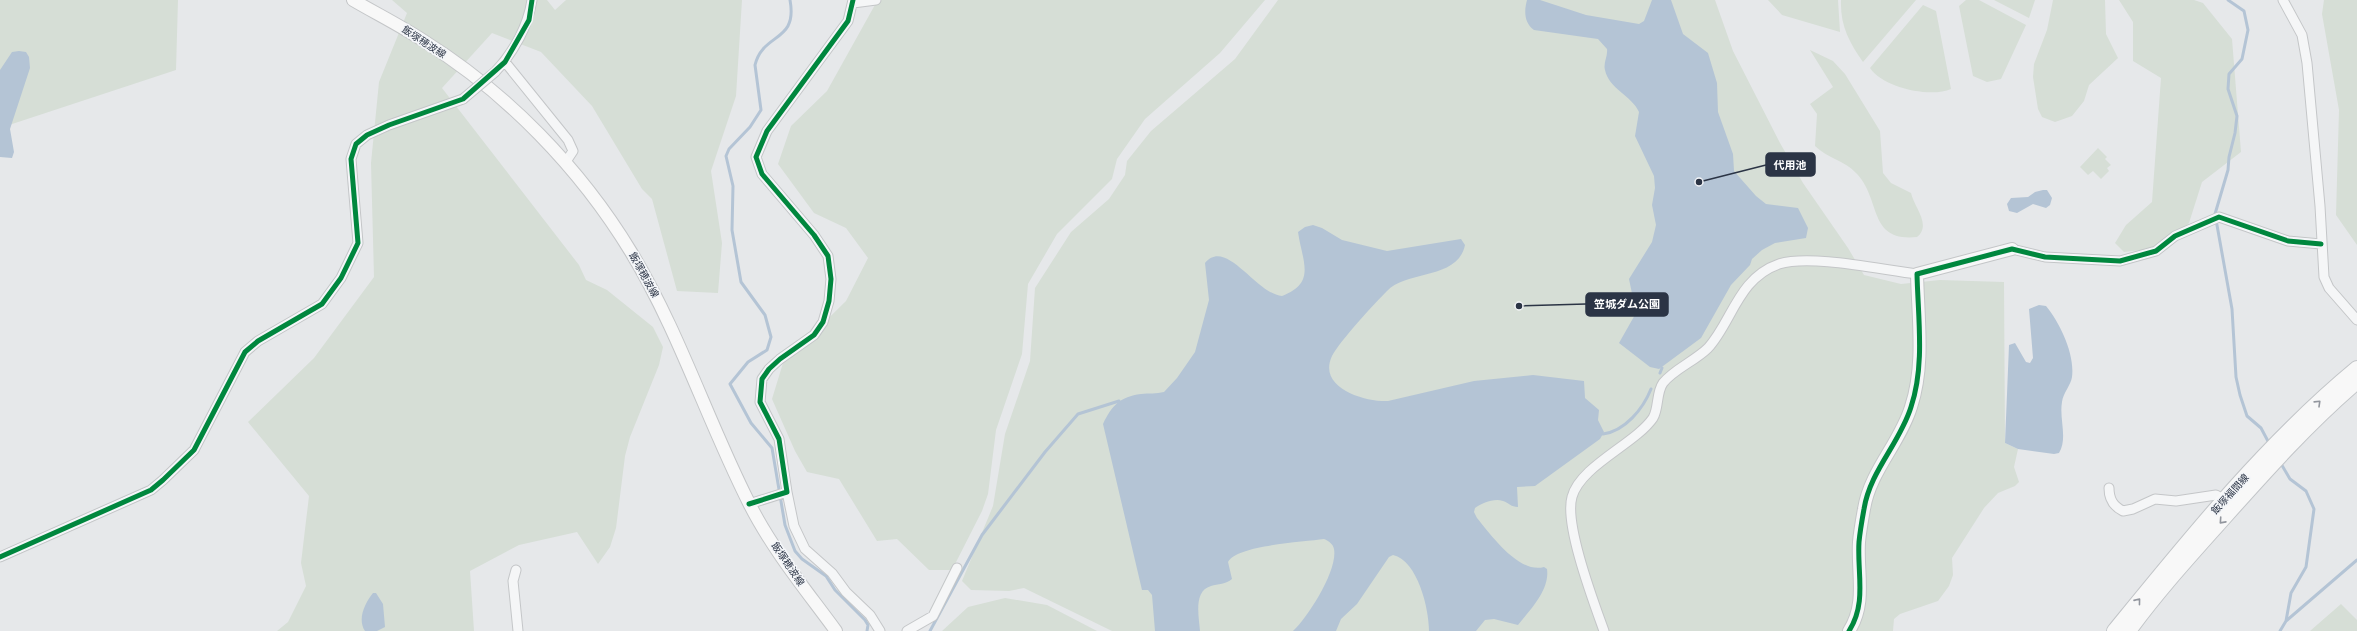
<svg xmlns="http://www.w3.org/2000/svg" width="2357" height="631" viewBox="0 0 2357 631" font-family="Montserrat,'Noto Sans JP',sans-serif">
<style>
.green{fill:#d6ded6}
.water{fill:#b4c4d5}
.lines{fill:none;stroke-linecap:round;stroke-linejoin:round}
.stream{stroke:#b4c4d5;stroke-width:3}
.street-casing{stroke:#c4c6c8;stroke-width:11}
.secondary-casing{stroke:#c4c6c8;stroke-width:14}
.primary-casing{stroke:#c2c5c8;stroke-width:16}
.street{stroke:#f5f6f7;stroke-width:9}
.secondary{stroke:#f8f8f8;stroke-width:12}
.primary{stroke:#f8f8f8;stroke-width:14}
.street-bridge-casing{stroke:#c4c6c8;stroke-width:11;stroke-linecap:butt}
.street-bridge{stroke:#f5f6f7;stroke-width:9}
.cycleway-casing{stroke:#f4f6f9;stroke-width:8}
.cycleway{stroke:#00873e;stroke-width:5}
.oneway{stroke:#92969e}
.labels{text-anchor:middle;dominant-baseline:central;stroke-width:3.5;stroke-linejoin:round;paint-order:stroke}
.street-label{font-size:10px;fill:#2b3445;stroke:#f4f6f9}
.leader{fill:none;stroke:#2b3445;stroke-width:1.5}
.callout-dot{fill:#2b3445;stroke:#f4f6f9;stroke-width:1.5}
.callout{fill:#2b3445;stroke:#2b3445;stroke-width:1.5}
.callout-label{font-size:11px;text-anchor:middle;font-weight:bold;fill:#fff}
</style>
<rect width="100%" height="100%" fill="#e6e8ea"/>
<path class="green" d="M0,0H178L176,70L0,128Z
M392,0H547L555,10L566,0H742L736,96L711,171L722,243L718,293L677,291L652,199L642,189L592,106L541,52L492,33L442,88L579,265L586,280L607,290L653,327L663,347L659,365L630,437L625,456L616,528L610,547L598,564L577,532L519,545L470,571L474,631H277L288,622L306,586L301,563L309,496L248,422L314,358L374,277L371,163L379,82L407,13Z
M882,0H1265L1220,53L1145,119L1117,159L1112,179L1057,234L1028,284L1022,354L996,430L988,494L982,511L952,570H929L897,539L877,541L839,479L807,472L795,451L772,399L783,363L846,301L868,258L846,228L814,213L778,164L791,126L827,91L876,3Z
M1278,0H1715L1733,51L1780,143L1803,183L1848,248L1864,275L1901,284L1940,280L2004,282L2005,443L2018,449L2014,467L2019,482L2015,486L1998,493L1984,508L1952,558L1953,575L1949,586L1938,601L1900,614L1894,619L1893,631H1112L1024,588L1009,591L971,590L962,581L993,506L1005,434L1030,361L1035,288L1071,232L1109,199L1125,175L1127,161L1151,131L1235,59Z
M1768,0H1838L1840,32L1782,15Z
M1841,0H1916L1863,62C1849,42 1840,25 1841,0Z
M1966,0H1979L2026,25L2001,79L1987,82L1973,76L1959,6Z
M1994,0H2035L2029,18Z
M2053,0H2105L2106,34L2118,58L2089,85L2084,101L2072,116L2055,122L2042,117L2038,109L2033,77L2034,64L2047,30Z
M2119,0H2194L2203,3L2232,39L2241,152L2202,182L2189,223L2168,247L2124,252L2115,243L2126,225L2152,202L2161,78L2133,61V22Z
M2324,0H2357V245L2336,215L2339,110L2322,14Z
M1923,5L1936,11L1951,89C1931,98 1883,88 1870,68Z
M1810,50L1833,61L1845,74L1880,131L1883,173L1891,183L1911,193C1914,207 1932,225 1917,237C1867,242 1882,199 1856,173C1844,160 1827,158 1815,146L1817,114L1810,104L1833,87Z
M2098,148L2107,157L2105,159L2111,165L2107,168L2109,171L2101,179L2093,171L2088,175L2080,167Z
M1005,598L1047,605L1097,631H942L968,607Z
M2341,604L2357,620V631H2310Z"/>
<path class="water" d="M1527,0H1540L1586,15L1639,24L1644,21L1652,0H1671L1683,34L1708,53L1717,83L1718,112L1733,154L1734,171L1756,196L1766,204L1798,208L1808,228L1806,238L1775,243L1762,250L1752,259L1750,265L1731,285L1701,338L1659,369L1650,367L1619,343L1636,313L1629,279L1652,242L1656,225L1652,205L1655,188L1654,176L1635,136L1639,112C1631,95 1609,89 1605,70C1603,63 1608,56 1607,49L1598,39L1534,30C1524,23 1524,11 1527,0Z
M19,51L26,52L29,57L30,68L10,129L14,152L12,158L0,157V70L12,52Z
M2043,190H2047L2052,198L2050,205L2046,208L2033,204L2017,213L2009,211L2007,204L2011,198L2028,197L2035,192Z
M1313,225L1322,228L1342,240L1387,251L1461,239L1465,245C1458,280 1406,270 1387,291C1374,304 1340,341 1332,356C1317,388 1365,402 1388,401L1474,381L1533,375L1584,381L1585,398L1599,410L1598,420L1604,432L1600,439L1535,486L1517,487L1518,507C1511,507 1509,503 1503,501C1494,498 1482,503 1475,508L1474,512L1477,518C1491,535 1519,574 1544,567L1547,569C1550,590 1530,610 1518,625L1494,619L1485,620L1476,631H1429C1429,609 1418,561 1393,555L1389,557L1357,604L1341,619L1336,631H1293C1308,617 1338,570 1334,549C1333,544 1329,541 1324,539C1304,542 1237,545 1228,562L1232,579C1226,584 1218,584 1211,586C1193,591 1199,617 1200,631H1155L1152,595L1148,590H1142L1103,424C1112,405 1120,397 1141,394C1149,393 1156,394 1164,392L1177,378L1195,352L1209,300L1205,263C1226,237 1256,294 1282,296C1317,283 1302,261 1298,232L1305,227Z
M2039,305L2046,306C2060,323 2075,354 2072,377C2071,385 2063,393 2062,402C2059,419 2068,438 2059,453L2054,454L2018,449L2005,443L2009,345L2015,343L2026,362L2030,363L2033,358L2029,309Z
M373,593H376L383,604L385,627L377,631H365C357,619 365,603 373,593Z"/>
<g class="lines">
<path class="stream" d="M790,0C798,43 763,32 755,65L761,110L750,127L729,149L726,156L733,186L732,230L741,282L765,315L771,337L767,350L748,362L730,384L751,423L772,448L785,525L795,551L802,559L826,576L835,590L865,620L868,625L867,631
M2228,0L2244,11L2248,30L2242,59L2229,74L2228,89L2237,116L2235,133L2229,157L2228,170L2215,214L2232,309L2236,377L2240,395L2247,416L2261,428L2270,445
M1660,373L1662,368
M1603,434C1625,431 1643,409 1651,389
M2280,462L2290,479L2306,491L2314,509L2306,567L2291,593L2286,621L2280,631
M2286,621L2357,560
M930,631L982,535L1045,452L1078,414L1119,401"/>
<g class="street-casing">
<path id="street" d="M2283,0L2302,35L2307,63L2320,206L2324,277L2329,288L2357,320
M853,3L876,0
M505,62L568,140L573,151L565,163
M495,72C514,52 528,26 532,0
M2012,249L2045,257L2120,261L2156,251L2175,236L2219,217L2288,241L2321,244
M2109,488C2109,499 2113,506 2123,511L2133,509L2155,499L2176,501L2216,495L2227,501
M787,492L794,526L805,549L832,573L846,592L870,615L880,631
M749,504L787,492L779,439L760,402L762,379L769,369L780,359L814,335L823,322L829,301L831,279L828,256L814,235L762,174L756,157L767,131L848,21L853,0
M0,557L151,490L163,480L194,450L245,352L258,341L322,304L341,278L358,243L351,159L356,144L367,135L389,125L463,99
M516,570L513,581L518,631
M907,631L933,616L957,568
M1604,631C1594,603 1564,524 1572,497C1580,466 1635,444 1653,418C1659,408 1656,393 1663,383C1674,369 1695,361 1708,348C1732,322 1738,278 1779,264C1811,254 1882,270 1917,274"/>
</g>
<g class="secondary-casing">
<path id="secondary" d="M353,0C377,14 401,26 424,41C507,93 580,168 631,252C679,331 707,420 749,503C772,549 806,590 836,631
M1849,631C1867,603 1857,573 1859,542C1860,531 1862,520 1864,509C1870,471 1900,443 1911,407C1925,365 1918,318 1917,274L2012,249"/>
</g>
<g class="primary-casing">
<path id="primary" d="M2114,631C2189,539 2265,444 2357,368
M2129,631C2158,591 2192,554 2225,517C2267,470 2309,423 2357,382"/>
</g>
<use href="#street" class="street"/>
<use href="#secondary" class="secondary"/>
<use href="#primary" class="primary"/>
<g class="street-bridge-casing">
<path id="street-bridge" d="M463,99L495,72"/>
</g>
<use href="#street-bridge" class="street-bridge"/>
<g class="cycleway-casing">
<path id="cycleway" d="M749,504L787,492L779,439L760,402L762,379L769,369L780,359L814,335L823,322L829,301L831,279L828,256L814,235L762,174L756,157L767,131L848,21L853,0
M0,557L151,490L163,480L194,450L245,352L258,341L322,304L341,278L358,243L351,159L356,144L367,135L389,125L463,99L505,62L529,20L532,0
M1849,631C1867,603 1857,573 1859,542C1860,531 1862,520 1864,509C1870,471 1900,443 1911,407C1925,365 1918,318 1917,274L2012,249L2045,257L2120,261L2156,251L2175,236L2219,217L2288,241L2321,244"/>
</g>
<use href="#cycleway" class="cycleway"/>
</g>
<defs><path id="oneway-chevron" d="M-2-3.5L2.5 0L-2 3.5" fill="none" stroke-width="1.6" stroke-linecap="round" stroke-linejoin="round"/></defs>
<g class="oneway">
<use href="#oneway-chevron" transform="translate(2318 403) rotate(-44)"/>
<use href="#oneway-chevron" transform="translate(2222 521) rotate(132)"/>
<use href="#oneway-chevron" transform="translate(2138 601) rotate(-51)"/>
</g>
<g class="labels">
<g class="street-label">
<text transform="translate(424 42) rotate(33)">飯塚穂波線</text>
<text transform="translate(644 275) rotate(61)">飯塚穂波線</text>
<text transform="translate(2230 494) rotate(-48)">飯塚福間線</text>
<text transform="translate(788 564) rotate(56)">飯塚穂波線</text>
</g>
</g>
<path class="leader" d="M1699 182L1766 165M1519 306L1586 304"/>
<g class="callout-dot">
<circle cx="1699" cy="182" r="4"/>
<circle cx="1519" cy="306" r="4"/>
</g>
<g class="callout">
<rect x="1766" y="153" width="49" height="23" rx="4"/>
<rect x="1586" y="293" width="82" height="23" rx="4"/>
</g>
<g class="callout-label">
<text x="1790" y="169">代用池</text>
<text x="1627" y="308">笠城ダム公園</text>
</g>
</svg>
